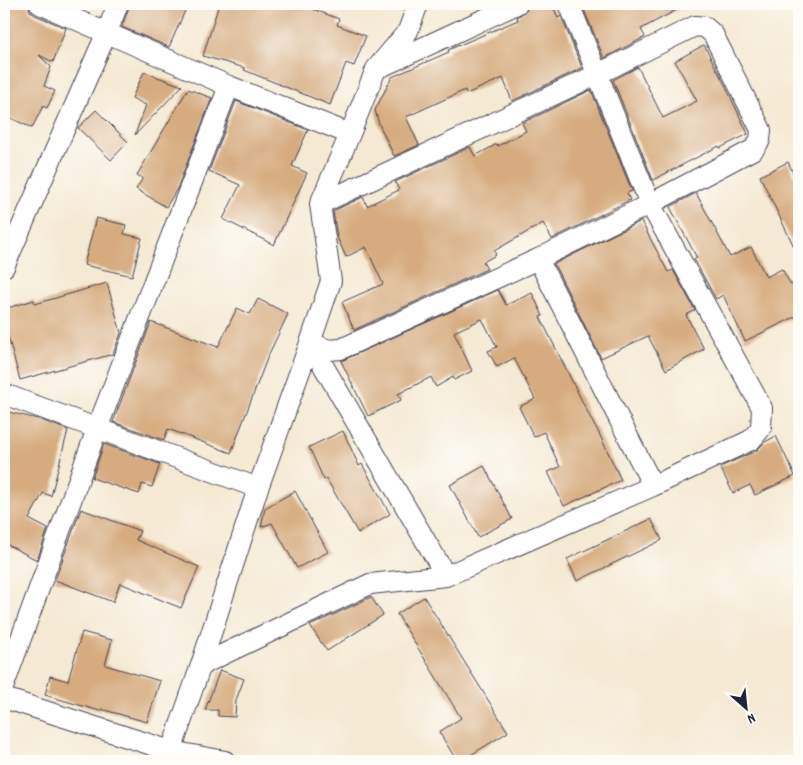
<svg xmlns="http://www.w3.org/2000/svg" width="803" height="765" viewBox="0 0 803 765" font-family="Dekko,sans-serif">
<style>
.building{fill:#d6ab7f}
.lines{fill:none;stroke-linecap:round;stroke-linejoin:round}
.street-casing{stroke:#424052;stroke-width:22}
.street{stroke:#fff;stroke-width:20}
</style>
<rect width="100%" height="100%" fill="#fdfcf7"/>
<filter id="ink" filterUnits="userSpaceOnUse"><feTurbulence type="fractalNoise" baseFrequency=".02" numOctaves="2"/><feDisplacementMap in="SourceGraphic" scale="10" xChannelSelector="R" yChannelSelector="G"/><feConvolveMatrix kernelMatrix="1 2 1 2 8 2 1 2 1" color-interpolation-filters="sRGB"/></filter>
<filter id="wash" filterUnits="userSpaceOnUse"><feTurbulence type="fractalNoise" baseFrequency=".0096" numOctaves="4" result="noise"/><feDisplacementMap in="SourceGraphic" scale="20" xChannelSelector="R" yChannelSelector="G"/><feGaussianBlur stdDeviation="1.12" result="paint"/><feColorMatrix in="noise" values="0 0 0 0 0 0 0 0 0 0 0 0 0 0 0 0 0 1.4 0 .05"/><feComposite in="paint" operator="in"/></filter>
<g filter="url(#wash)">
<rect width="100%" height="100%" fill="#f4e9d2"/>
<g id="blocks">
<path class="building" d="M8,4H28L30,11L35,15L66,28L53,62L39,55L51,67L44,86L55,91L47,108L43,106L32,128L4,115V16Z
M130,4H188L169,47L122,27Z
M219,4H311L310,8L339,19L337,25L366,36L354,66L346,63L330,105L244,70L245,68L203,56Z
M529,4H552L558,18L561,16L582,68L512,101L503,78L466,94L465,90L406,117L419,145L394,156L379,124L375,110L392,77L449,52L448,50L518,20L517,17L526,11Z
M585,4H688L641,29L645,37L604,58L582,5Z
M704,45L725,85L748,134L720,148L719,146L653,180L613,80L638,67L663,118L697,101L675,61Z
M144,72L182,86L135,135L146,105L132,98Z
M188,89L212,98L177,189L166,207L136,189L143,178L137,175Z
M591,90L632,191L627,193L630,200L552,239L543,223L494,251L496,255L483,262L487,269L354,330L342,302L383,284L366,247L346,257L337,237L333,211L363,197L367,206L399,190L395,182L470,147L475,156L497,144L498,146L526,131L522,123Z
M236,101L308,130L292,166L307,173L274,245L223,219L240,185L209,171Z
M96,110L128,142L111,160L78,128Z
M788,162L799,185V257L760,176Z
M696,193L730,257L751,247L766,277L782,269L791,285L799,280V315L745,341L723,295L716,299L694,259L697,258L670,207Z
M96,218L126,225L124,234L142,238L132,276L84,265Z
M641,221L668,272L673,270L695,310L686,315L704,349L666,370L648,336L601,358L554,264Z
M107,283L121,333L113,354L20,380L4,322V309L34,300L35,304Z
M498,290L506,305L532,293L543,316L540,317L595,427H596L621,480L564,506L548,472L560,467L544,432L534,437L519,407L535,399L514,358L497,367L488,351L497,347L482,319L454,332L472,371L454,380L453,377L436,387L431,377L398,394L401,400L368,416L341,361Z
M258,299L288,314L268,356L231,453L168,429L164,440L113,422L151,322L218,347L237,308L250,314Z
M4,411L38,419L68,430L51,496L43,493L29,519L48,529L37,560L4,543Z
M343,431L359,466L362,464L390,514L358,533L326,478L324,480L309,447Z
M776,436L795,476L755,495L750,485L733,493L720,467L756,451L765,442Z
M104,444L160,464L152,487L142,484L139,494L92,478Z
M484,466L512,519L478,537L450,485Z
M295,491L328,552L297,568L272,523L261,527L265,508Z
M81,509L140,531L136,540L199,567L181,608L120,583L113,602L55,580Z
M651,519L662,540L577,581L567,559Z
M371,597L383,615L327,651L310,626Z
M424,597L508,732L461,761H457L439,732L461,718L397,614Z
M82,632L112,640L105,665L160,681L147,722L101,709L100,711L45,695L50,676L68,681Z
M220,670L244,679L236,700L235,717L218,716V710H205Z"/>
</g>
</g>
<g filter="url(#ink)">
<use href="#blocks" fill-opacity="0" stroke="#424052" stroke-width="1"/>
<g class="lines">
<g class="street-casing">
<path id="street" d="M40,4L229,86L350,134
M418,4L408,31L376,69L350,134L320,204L331,281L310,343L446,576
M383,66L517,4
M538,259L653,486
M4,267L107,32L118,4
M4,394L258,488
M201,665L258,488L310,343L329,350L341,349L538,259L650,204L754,149L760,140L761,130L713,34L705,27L695,26L598,74L320,204
M4,685L97,429L229,86
M4,698L171,751L225,761
M165,761L171,751L201,665L370,584L446,576L653,486L751,440L761,428L762,408L650,204L569,4"/>
</g>
<use href="#street" class="street"/>
</g>
</g>
<rect width="803" height="765" fill="none" stroke="#fdfcf7" stroke-width="20"/>
<g transform="translate(746 708) rotate(153)" stroke="#fdfcf7" stroke-width="4" paint-order="stroke">
<path d="M0-4L9 19L0 12L-9 19Z" fill="#22223b"/>
<text y="-8" font-size="14" font-weight="bold" text-anchor="middle" fill="#22223b">N</text>
</g>
</svg>
